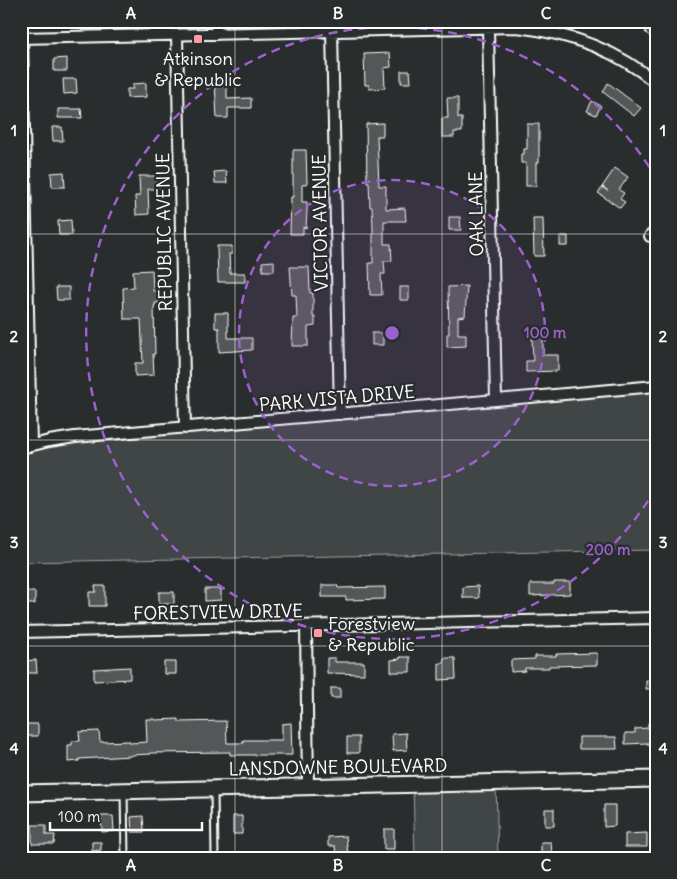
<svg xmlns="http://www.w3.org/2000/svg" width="677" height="879" viewBox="0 0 677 879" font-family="Delius,sans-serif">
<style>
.green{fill:#414445;stroke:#a0a2a2}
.building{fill:#555758;stroke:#fff}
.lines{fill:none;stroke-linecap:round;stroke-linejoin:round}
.lane-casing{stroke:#fff;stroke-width:9}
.street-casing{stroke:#fff;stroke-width:14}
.secondary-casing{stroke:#fff;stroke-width:19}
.lane{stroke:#2a2d2e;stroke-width:5}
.street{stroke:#2a2d2e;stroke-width:10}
.secondary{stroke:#2a2d2e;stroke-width:15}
.grid{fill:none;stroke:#fff;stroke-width:1;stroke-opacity:0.55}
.ring{fill:none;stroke:#9c61cf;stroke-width:2.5;stroke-dasharray:9 6}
.poi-dot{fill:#ff9aa2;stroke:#2a2d2e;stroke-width:2}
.labels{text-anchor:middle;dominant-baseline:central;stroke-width:4.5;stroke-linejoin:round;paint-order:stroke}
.poi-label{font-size:18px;fill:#fff;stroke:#2a2d2e}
.street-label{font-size:18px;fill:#fff;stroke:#2a2d2e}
.centre{fill:#9c61cf;stroke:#2a2d2e;stroke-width:2.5}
.ring-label{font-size:15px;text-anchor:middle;font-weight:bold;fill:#9c61cf;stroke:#2a2d2e;stroke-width:4.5;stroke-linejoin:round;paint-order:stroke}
.neatline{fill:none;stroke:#fff;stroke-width:2}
.grid-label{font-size:16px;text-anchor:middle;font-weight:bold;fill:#fff}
</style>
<rect width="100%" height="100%" fill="#2a2d2e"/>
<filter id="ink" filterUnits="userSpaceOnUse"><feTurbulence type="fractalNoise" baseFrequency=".02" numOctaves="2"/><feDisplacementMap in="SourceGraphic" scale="10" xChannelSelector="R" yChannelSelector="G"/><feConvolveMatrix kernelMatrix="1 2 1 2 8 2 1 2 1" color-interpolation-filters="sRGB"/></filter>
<g filter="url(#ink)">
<path class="green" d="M656,386V550L21,562V448L49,441Z
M496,783L498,858H415L413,785Z"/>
<path class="building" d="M654,21H656V42L645,32Z
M390,53L391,67L384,68L385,88L369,89V85H365L364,54Z
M67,58V71H54V59Z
M401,71H410L411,83H401Z
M63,79H76L77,93L64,94Z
M215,82H227V99L251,98V108H228V118H217Z
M146,83V97L127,98V89H133V84Z
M608,83L641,108L634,116L603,92Z
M447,98H458V118H462V132H454V137H442V118H448Z
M592,101L601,106L596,115L587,111Z
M58,109H81L82,118H58Z
M383,123V136H377L379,186H386V209L405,208L406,221H384V244H391L392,261H384L385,274H381L382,295H370L369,263H373V228L372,207H370L369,182H367L366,124Z
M527,124H539V162L536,163V186H526V163H521V154H524V149H527Z
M52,127H62L63,141H53Z
M293,150H306L307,184L302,185V202H307V210L306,228L303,227V234H290L291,197H293Z
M615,168L628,177L619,190L624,193L620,199L625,202L620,208L598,193L603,187L608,191L602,187Z
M226,171L227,183H215L214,172Z
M64,172L65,187H52L51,173Z
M139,176H159L160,189H148L149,214L136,215L135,196H140Z
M449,217H460L461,230H449Z
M533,218H543L544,256H534Z
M71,220L72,235H59L58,221Z
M560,236H568V246H560Z
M217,246H232V254H229L230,273H245V282H218Z
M274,261V271H263L262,262Z
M290,267H309L310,293H313V317H315V326L308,327V346H292L293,318H297L296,295H292Z
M152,270L153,291H158L159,303H155V306H154L155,354H153L154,375L135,376V363H143L141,319H124L123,288L134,287L133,271Z
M467,286L465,316L458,317V334H466V346L447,347V334H449L448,287Z
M56,287H69V300H57Z
M400,287H409V300H400Z
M215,313H228V338H252V350L219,352V328H215Z
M372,333H383V345H372Z
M532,336H543V355H558V371L526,372V361H533Z
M554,582H570V594L530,596V584H554Z
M322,585H337L338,588L385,587V599L346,600V597H322Z
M95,586H105V606H89V592H96Z
M478,586L479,598H463V587Z
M205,589H221V600L205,601Z
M21,592H35V604H21Z
M159,592H174V604H159Z
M597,653V665L549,666V668H525V671L511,672V660L535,659V656H556V654Z
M400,657H410V672H391V660L400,659Z
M327,658H335V662H364V674L327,673Z
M444,658H455L456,679L439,680V663H444Z
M36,660L37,673H25V661Z
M164,662H176V674H164Z
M130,667V679L94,681V669Z
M646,680H656V689H646Z
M331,688H340V698H331Z
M146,719H155V720L179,719V722L226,721L227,743H244L243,740H282V724L291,723L292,755H230V752L150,753L151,754L131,755V756L79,759V761L68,762V745H72V741H80L79,732L99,731L100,742L130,741V743L147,742Z
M648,723H656V745H648V743L625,744V733H635V729L648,728Z
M23,724H38V736H24Z
M406,733L407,750L393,751L392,734Z
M347,737H359V753H347Z
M579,737H616L617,749H579Z
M604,805H615V826L604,827Z
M545,809H554V826H545Z
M101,816H113L114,831L102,832Z
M143,816L144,832H132L131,817Z
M233,816H242V834H233Z
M32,825H46V835H55L54,844H32Z
M384,829H394V849H384Z
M647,833V847H625V834Z
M346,836L348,855L336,856L335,846H328V837Z
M92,842H101V850L92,851Z
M541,842H551L552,854H541Z"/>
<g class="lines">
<g class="lane-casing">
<path id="lane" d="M655,782L656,830
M214,790L215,858
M124,791L125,858"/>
</g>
<g class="street-casing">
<path id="street" d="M216,21L217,34
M488,28L496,400
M332,31L340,414
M177,35L185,428
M21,38L517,27C569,33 616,49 656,83
M22,38L31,446
M650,236L656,232
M21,448L49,441L75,437L656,386
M306,626L308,787
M21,632L656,618"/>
</g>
<g class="secondary-casing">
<path id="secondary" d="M21,793L656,779"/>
</g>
<use href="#lane" class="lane"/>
<use href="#street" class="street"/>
<use href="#secondary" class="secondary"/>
</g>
</g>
<path class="grid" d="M235,21V858M442,21V858M21,234H656M21,440H656M21,646H656"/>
<circle cx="392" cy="333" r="153" fill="#9c61cf" fill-opacity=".12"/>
<g class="ring">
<circle cx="392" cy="333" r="153"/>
<path d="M656 488A306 306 0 1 1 656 178"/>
</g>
<g class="poi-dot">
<rect x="193" y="34" width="10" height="10" rx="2.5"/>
<rect x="313" y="628" width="10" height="10" rx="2.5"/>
</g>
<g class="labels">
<g class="poi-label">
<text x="198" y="58">Atkinson<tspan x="198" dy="21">&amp; Republic</tspan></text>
<text x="328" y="623" text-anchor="start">Forestview<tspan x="328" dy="21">&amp; Republic</tspan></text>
</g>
<g class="street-label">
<text transform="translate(476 214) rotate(-91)">OAK LANE</text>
<text transform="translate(320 223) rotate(-91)">VICTOR AVENUE</text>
<text transform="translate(164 232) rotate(-91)">REPUBLIC AVENUE</text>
<text transform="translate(337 398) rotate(-5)">PARK VISTA DRIVE</text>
<text transform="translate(218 612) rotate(-1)">FORESTVIEW DRIVE</text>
<text transform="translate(338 767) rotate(-1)">LANSDOWNE BOULEVARD</text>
</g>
</g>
<circle cx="392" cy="333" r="8" class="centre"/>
<g class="ring-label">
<text x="545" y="338">100 m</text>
<text x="608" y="555">200 m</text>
</g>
<rect width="677" height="879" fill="none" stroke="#2a2d2e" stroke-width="55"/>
<path d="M50 822v8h152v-8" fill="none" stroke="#ffffff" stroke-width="2.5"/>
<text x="58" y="822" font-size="15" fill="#ffffff" stroke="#2a2d2e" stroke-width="4" paint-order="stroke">100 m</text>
<rect x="28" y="28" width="622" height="824" class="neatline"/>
<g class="grid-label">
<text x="131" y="19">A</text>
<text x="338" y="19">B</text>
<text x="546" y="19">C</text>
<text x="14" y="136">1</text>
<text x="663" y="136">1</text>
<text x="14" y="342">2</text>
<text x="663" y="342">2</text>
<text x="14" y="548">3</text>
<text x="663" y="548">3</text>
<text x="14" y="754">4</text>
<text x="663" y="754">4</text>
<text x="131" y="871">A</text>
<text x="338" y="871">B</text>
<text x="546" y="871">C</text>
</g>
</svg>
